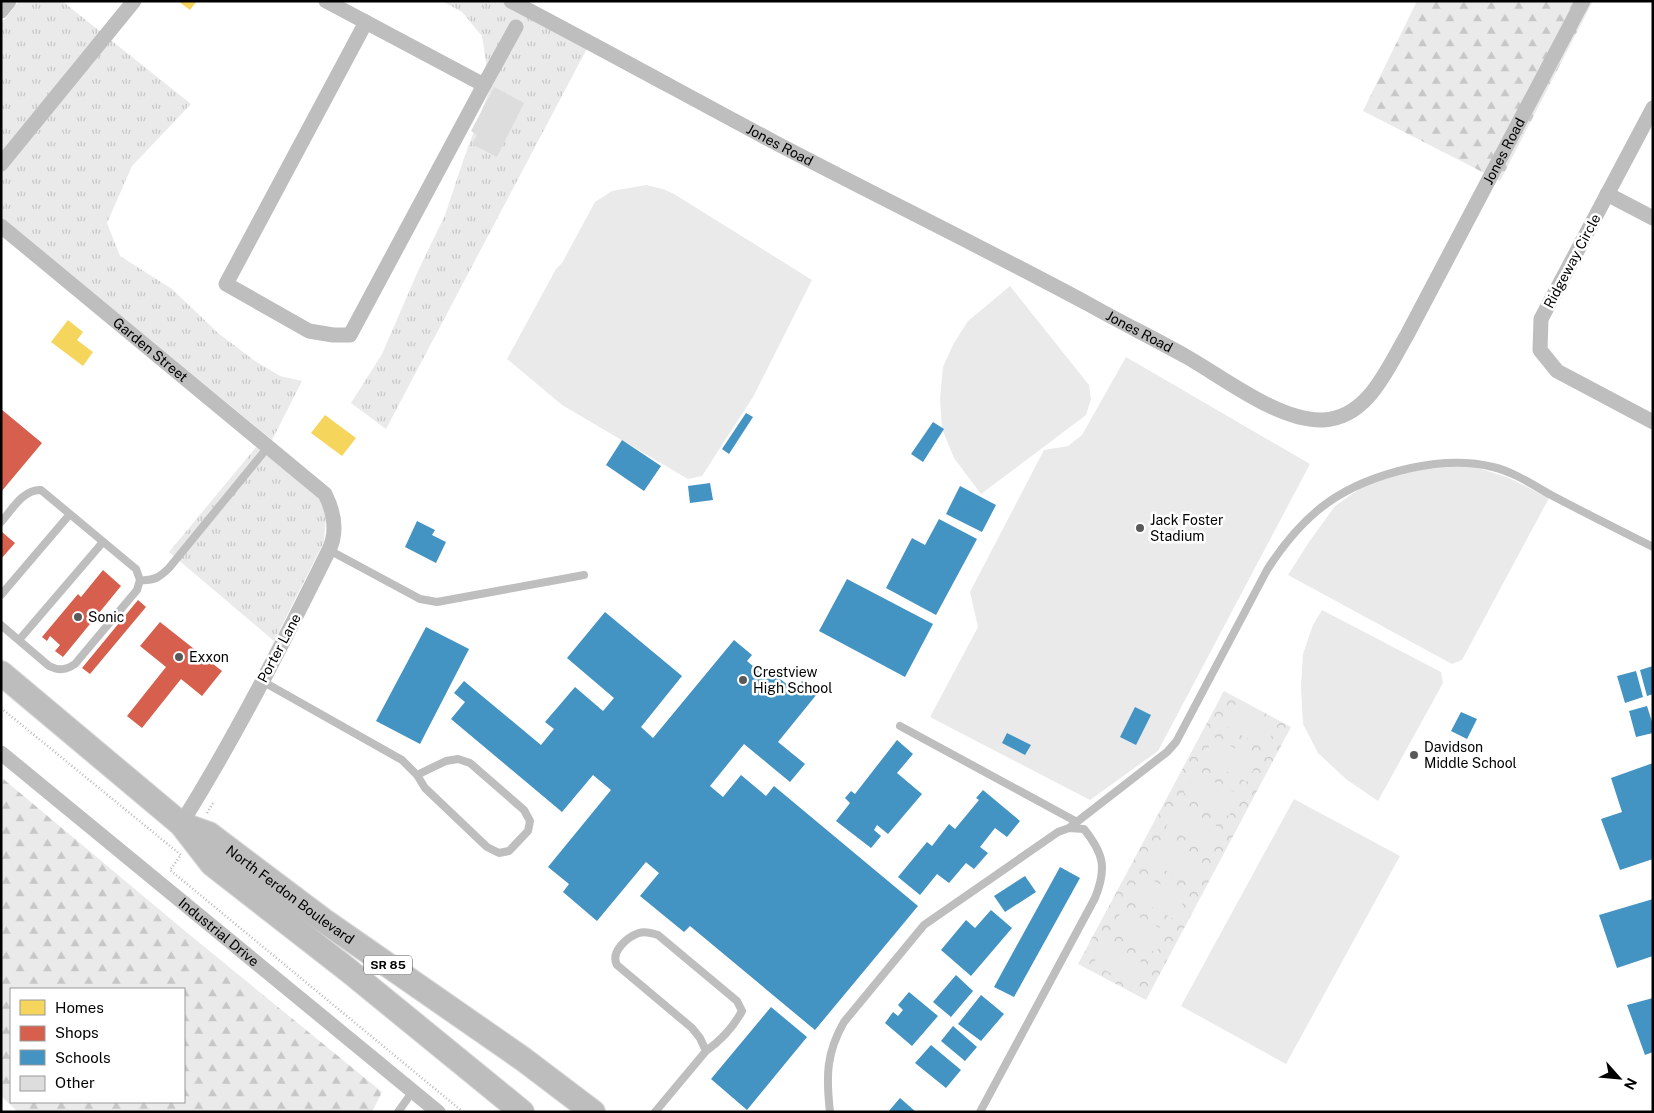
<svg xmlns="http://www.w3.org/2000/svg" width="1654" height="1113" viewBox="0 0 1654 1113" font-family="'Public Sans',sans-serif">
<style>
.grass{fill:url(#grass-tufts)}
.forest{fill:url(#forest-firs);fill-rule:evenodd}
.park{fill:url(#park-crowns)}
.garden{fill:#eaeaea}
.homes{fill:#f6d55c}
.shops{fill:#d6604d}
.schools{fill:#4393c3}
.building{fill:#ddd}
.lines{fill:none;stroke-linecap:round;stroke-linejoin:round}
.primary-casing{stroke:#dbdbdb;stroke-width:26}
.path{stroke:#b8b8b8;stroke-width:2.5;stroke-dasharray:1 2.5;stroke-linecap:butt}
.service{stroke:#bebebe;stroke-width:8}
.minor{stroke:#bebebe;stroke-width:15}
.primary{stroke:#bdbdbd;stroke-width:24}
.poi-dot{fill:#595959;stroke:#fff;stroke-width:2}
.labels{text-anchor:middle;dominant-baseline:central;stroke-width:5;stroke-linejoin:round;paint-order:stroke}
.shield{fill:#fff;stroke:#4c4c4c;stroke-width:1}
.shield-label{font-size:12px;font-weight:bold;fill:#000}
.street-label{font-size:14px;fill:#000;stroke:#fff}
.poi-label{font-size:14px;fill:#000;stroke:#fff;text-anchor:start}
</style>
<defs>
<pattern id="grass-tufts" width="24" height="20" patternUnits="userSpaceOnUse" patternTransform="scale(1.25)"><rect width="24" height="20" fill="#eaeaea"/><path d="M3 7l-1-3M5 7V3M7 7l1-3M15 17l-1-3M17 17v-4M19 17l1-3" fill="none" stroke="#c7c7c7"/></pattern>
<pattern id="forest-firs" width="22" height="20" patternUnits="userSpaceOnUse" patternTransform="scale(1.25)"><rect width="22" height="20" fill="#eaeaea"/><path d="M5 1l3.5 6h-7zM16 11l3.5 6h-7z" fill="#c7c7c7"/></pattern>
<pattern id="park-crowns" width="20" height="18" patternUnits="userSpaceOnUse" patternTransform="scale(1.25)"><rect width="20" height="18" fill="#eaeaea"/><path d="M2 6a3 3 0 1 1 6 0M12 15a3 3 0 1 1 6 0" fill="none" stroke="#c7c7c7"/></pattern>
</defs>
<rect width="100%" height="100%" fill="#fff"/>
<path class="grass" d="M19,1H62L191,104L132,166L107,223L120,256L172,289L218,333L255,361L280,376L302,381L272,440L1,217V24Z
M442,1H523L591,41L386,429L351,403L382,354L418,271L445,215L464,158L490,89L482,36L462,12Z
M257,446L319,498L326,516L324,542L274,641L169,552Z"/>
<path class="forest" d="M1417,1H1593L1500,181L1363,111Z
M1,777L185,931L382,1092L372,1112H18L1,1096ZM11,989H184V1102H11Z"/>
<path class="park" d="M1224,691L1291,727L1146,1000L1078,964Z"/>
<path class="garden" d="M646,185L663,189L674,194L812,280L753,397L702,476L688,479L562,405L507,359L556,269L562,263L595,202L612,191Z
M1010,286L1089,385L1091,399L1086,415L981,494L954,458L942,429L940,399L943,367L954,343L968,321Z
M1126,357L1310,464L1158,751L1090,800L930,717L978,627L970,592L1044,450L1068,446L1082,435Z
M1466,464L1509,478L1549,498L1462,660L1452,664L1288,575L1309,542L1335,506L1368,483L1413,467Z
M1322,610L1441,672L1443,683L1378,801L1346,779L1318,753L1303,724L1301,687L1303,654L1313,625Z
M1232,703L1276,727L1265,748L1221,724Z
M1214,737L1258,761L1247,782L1203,759Z
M1195,772L1240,795L1229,816L1184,793Z
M1294,799L1400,856L1286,1064L1181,1006Z
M1178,806L1222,829L1211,851L1166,827Z
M1159,840L1204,864L1193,885L1148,861Z
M1141,874L1186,898L1174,919L1130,895Z
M1123,908L1167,932L1156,953L1112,929Z
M1105,942L1149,966L1138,987L1093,964Z"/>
<path class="homes" d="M178,1H197L190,10Z
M68,320L83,332L77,340L93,352L83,366L51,342Z
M325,415L356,438L342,456L311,433Z"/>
<path class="shops" d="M1,409L42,443L1,492Z
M2,532L15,543L1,559V533Z
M103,570L121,586L63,657L55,651L60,645L50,636L47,641L42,637L78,594L81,597Z
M138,600L146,607L90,674L82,668Z
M160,622L222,671L202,696L181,679L142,728L127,716L166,667L140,646Z"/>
<path class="schools" d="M746,413L753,417L729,454L722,449Z
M933,422L944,429L923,462L911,454Z
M622,440L661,466L644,491L606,465Z
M710,483L713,500L690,503L688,486Z
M960,486L996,505L982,532L946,514Z
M939,519L977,539L936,615L886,588L912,538L925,545Z
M417,521L435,530L432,535L446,542L436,563L405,547Z
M847,579L933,624L905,677L819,631Z
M605,612L682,676L641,727L653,738L734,640L752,655L747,661L768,679L773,673L795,691L802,681L817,694L778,742L805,764L790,782L744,744L710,786L723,797L741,775L766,796L774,786L918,906L815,1030L690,926L684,932L640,896L659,873L646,862L597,921L563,892L569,884L548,867L611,790L593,775L562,812L451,719L465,702L454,693L464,681L541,745L554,729L545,722L575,687L603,711L614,698L567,658Z
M426,627L469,649L420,744L376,721Z
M1653,666V694L1647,696L1640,670Z
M1636,671L1643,697L1625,703L1617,676Z
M1647,706L1653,725V733L1636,737L1629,711Z
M1135,707L1151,715L1136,745L1120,737Z
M1461,712L1477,719L1467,739L1451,731Z
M1007,733L1031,745L1025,755L1002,743Z
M897,740L913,754L897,773L922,794L888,834L877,825L874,830L881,836L871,848L836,821L850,803L845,798L851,791L855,794Z
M1653,763V859L1620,870L1601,819L1622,812L1611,778Z
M983,790L1020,821L1007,837L995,828L980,847L988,853L974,869L966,863L949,883L937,874L920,895L898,877L927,842L932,846L949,824L955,829L979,800L976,798Z
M1060,867L1080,878L1014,997L994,987Z
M1025,876L1036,892L1005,912L994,896Z
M1653,899V956L1617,968L1599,915Z
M991,910L1012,928L971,976L941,950L966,920L975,928Z
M956,975L973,991L951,1017L933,1002Z
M909,992L938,1016L912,1046L885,1023L893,1012L898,1016L903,1010L898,1005Z
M981,995L1004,1014L981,1041L958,1024Z
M1653,998V1052L1645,1055L1627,1005Z
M771,1007L807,1037L747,1110L711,1079Z
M953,1026L977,1047L965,1061L941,1041Z
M931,1045L961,1070L946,1088L915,1063Z
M900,1098L916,1112H888Z"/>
<path class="building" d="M494,87L524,103L497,157L472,144L477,135L471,131Z"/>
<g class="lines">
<g class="primary-casing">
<g id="primary">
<path d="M1,673L181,824L212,864L348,970L522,1112"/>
<path id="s4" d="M181,824L209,834L323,920L523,1059L593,1112"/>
</g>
</g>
<path class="path" d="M1,708L181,855L170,870L463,1112
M207,813L213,803"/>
<path class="service" d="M1,522C12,510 23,489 41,490L136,569L140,580L137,590L75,664C66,670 59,671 49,666L1,625
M329,550L420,599L437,602L584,575
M140,580C154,581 160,577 169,568L268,447
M1,595L70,514
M19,640L103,542
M262,681L402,760L417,775L425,788L487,847L499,853L509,851L528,831L530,821L524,810L470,763L458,759L446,761L417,775
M900,726L1077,822
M1069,828L1167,752L1176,742L1267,570C1304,512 1343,483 1411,468C1439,462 1465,460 1493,467C1514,472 1533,485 1551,495C1585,513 1619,530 1653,547
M398,1112L413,1091
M655,1112L706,1051C720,1041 734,1026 742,1011L737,1001L658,935C652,933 645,931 639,933C627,937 610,952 617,965L692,1028L700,1038L706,1051
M830,1112C826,1077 826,1053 844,1022L924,925L1058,832L1069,828L1084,829C1104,854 1107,868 1095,898L980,1112"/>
<g class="minor">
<path d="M326,1L484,85"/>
<path id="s1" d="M511,1C599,47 686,95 774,142C879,197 986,249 1090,305C1122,323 1155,339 1187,357C1224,378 1280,422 1323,420C1368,418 1387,369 1407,335L1583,1"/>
<path d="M1,11L9,1"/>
<path d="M366,22L226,284L309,331L333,335H350L484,85L516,27"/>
<path d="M1653,108L1541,319L1540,350L1557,371L1653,422"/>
<path d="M1,164L134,1"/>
<path d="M1607,194L1653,218"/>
<path id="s2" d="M1,226L325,494C334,512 338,531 329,550C283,643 236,736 181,824"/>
<path id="s3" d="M1,753L438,1112"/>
</g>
<use href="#primary" class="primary"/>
</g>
<g class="poi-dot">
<circle cx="1140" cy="528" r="5"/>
<circle cx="78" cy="617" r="5"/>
<circle cx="179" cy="657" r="5"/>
<circle cx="743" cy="680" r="5"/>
<circle cx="1414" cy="755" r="5"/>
</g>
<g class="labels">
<rect class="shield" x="364" y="955.5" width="48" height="19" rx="4"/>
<g class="shield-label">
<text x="388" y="965">SR 85</text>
</g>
<g class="street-label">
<text stroke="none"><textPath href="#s1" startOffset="305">Jones Road</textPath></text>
<text stroke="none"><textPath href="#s1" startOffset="1249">Jones Road</textPath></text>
<text transform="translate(1572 261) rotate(-62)">Ridgeway Circle</text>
<text stroke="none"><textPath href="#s1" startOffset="710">Jones Road</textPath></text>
<text stroke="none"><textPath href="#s2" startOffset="194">Garden Street</textPath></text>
<text transform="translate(279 648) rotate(-62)">Porter Lane</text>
<text stroke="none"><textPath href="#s4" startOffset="131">North Ferdon Boulevard</textPath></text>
<text stroke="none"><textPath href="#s3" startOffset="282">Industrial Drive</textPath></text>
</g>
<g class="poi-label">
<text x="1150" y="520">Jack Foster<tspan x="1150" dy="16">Stadium</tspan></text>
<text x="88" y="617">Sonic</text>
<text x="189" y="657">Exxon</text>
<text x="753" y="672">Crestview<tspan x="753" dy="16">High School</tspan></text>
<text x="1424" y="747">Davidson<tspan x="1424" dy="16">Middle School</tspan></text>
</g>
</g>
<rect width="1654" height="1113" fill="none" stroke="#000000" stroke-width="5"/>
<rect x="10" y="988" width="175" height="115" fill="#ffffff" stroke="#999999"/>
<rect x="20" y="1000" width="25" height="15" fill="#f6d55c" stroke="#999999"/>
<text x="55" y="1013" font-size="15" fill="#000000">Homes</text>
<rect x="20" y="1026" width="25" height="15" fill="#d6604d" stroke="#999999"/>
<text x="55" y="1038" font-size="15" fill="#000000">Shops</text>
<rect x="20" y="1050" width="25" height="15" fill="#4393c3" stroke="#999999"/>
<text x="55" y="1063" font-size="15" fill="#000000">Schools</text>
<rect x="20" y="1076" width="25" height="15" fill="#dddddd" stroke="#999999"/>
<text x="55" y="1088" font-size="15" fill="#000000">Other</text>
<g transform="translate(1619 1078) rotate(117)" stroke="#ffffff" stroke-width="4" paint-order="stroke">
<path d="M0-4L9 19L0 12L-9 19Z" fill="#000000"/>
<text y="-8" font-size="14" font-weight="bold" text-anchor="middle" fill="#000000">N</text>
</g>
</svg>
